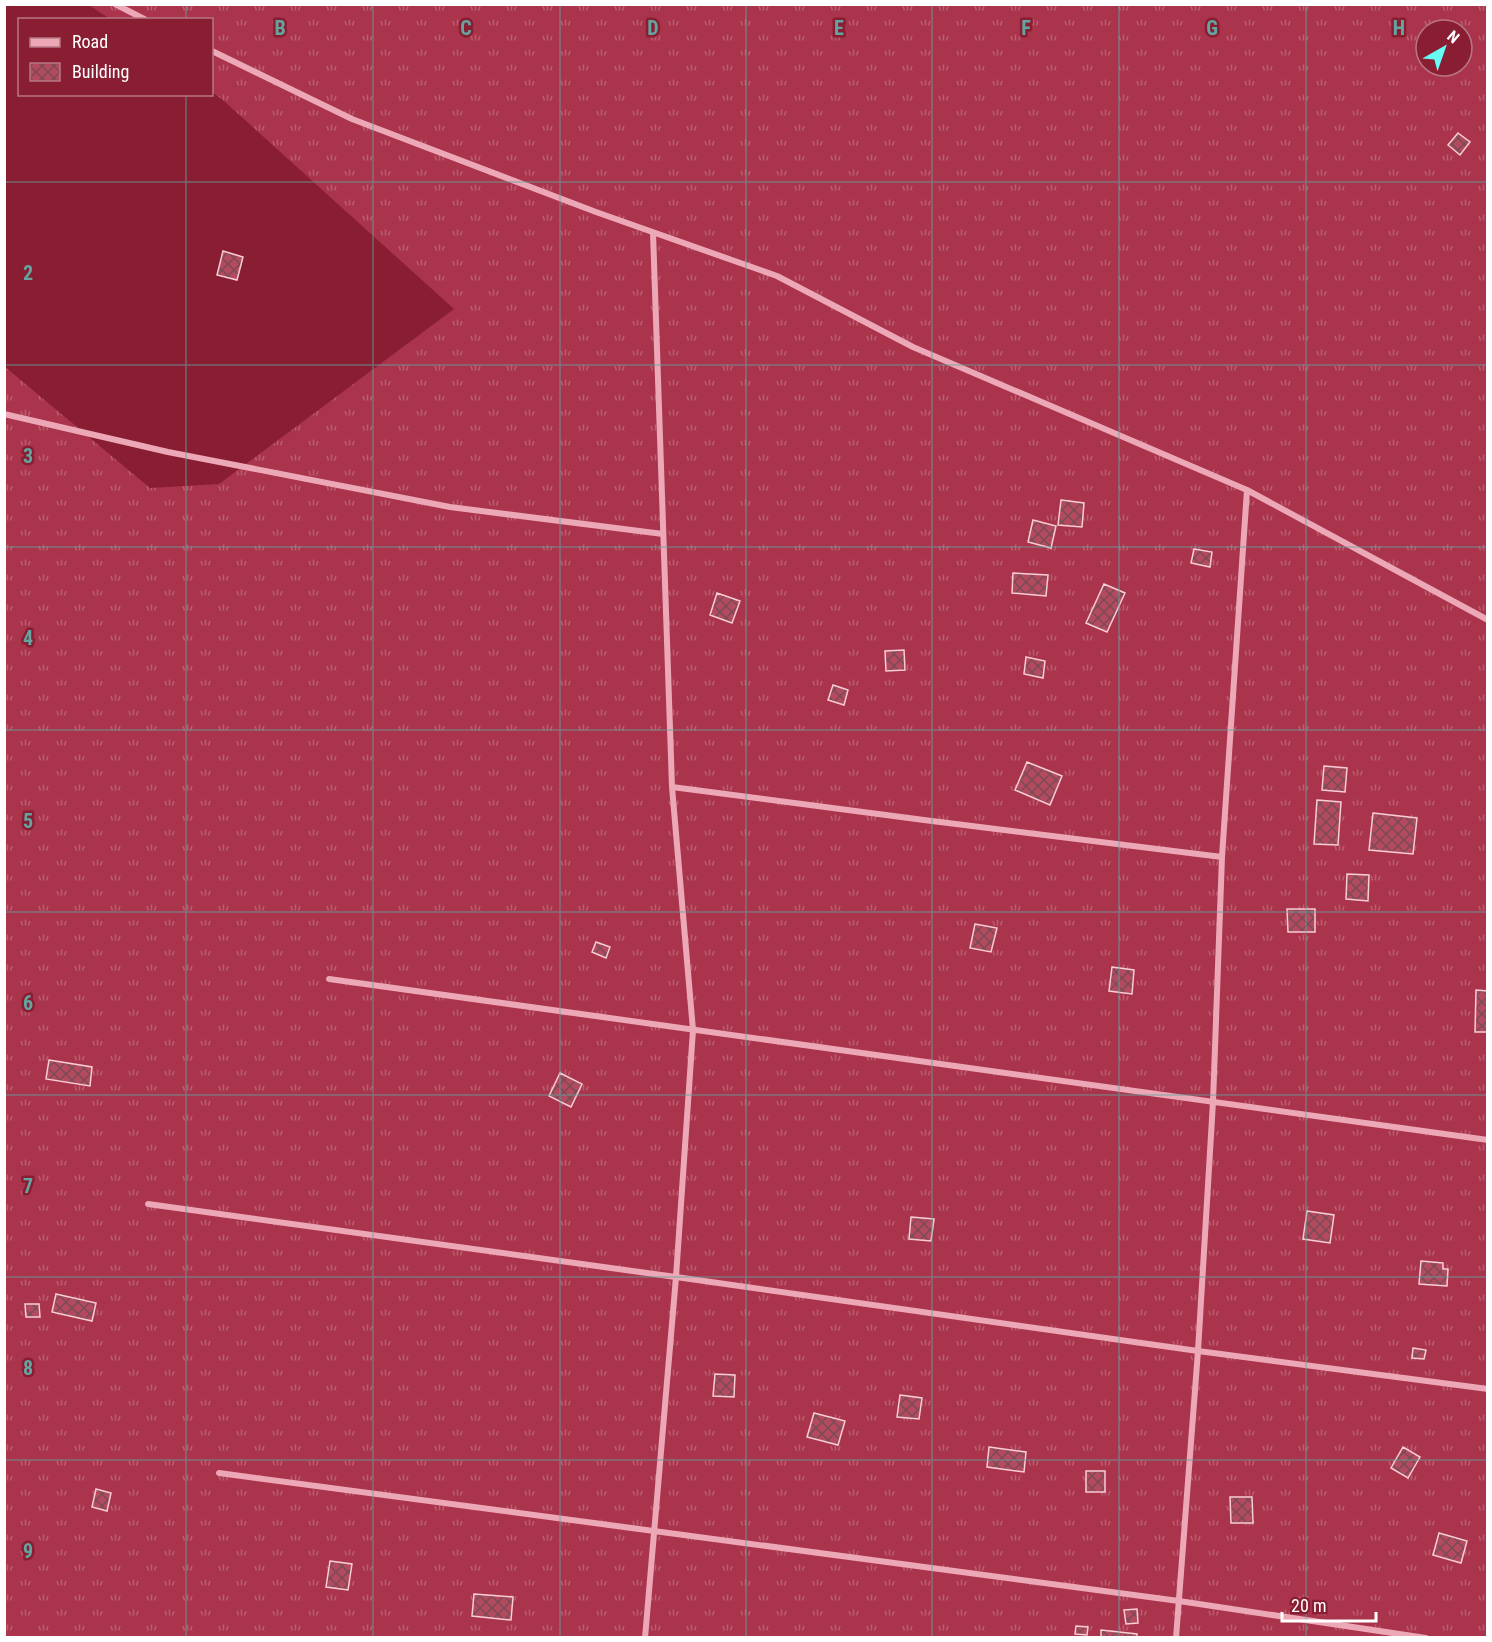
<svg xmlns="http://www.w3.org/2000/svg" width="1492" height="1642" viewBox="0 0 1492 1642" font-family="'Roboto Condensed',sans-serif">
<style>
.grass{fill:url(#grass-tufts);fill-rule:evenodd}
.building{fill:url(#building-cross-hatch);stroke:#f8cdd6;stroke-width:1.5}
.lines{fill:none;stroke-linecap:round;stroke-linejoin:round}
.street{stroke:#eca8b6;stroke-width:6}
.grid{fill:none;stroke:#63a6a1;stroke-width:1.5;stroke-opacity:0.55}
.grid-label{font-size:20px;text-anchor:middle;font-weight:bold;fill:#63a6a1;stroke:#891d32;stroke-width:5;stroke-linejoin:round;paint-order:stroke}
</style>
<defs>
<pattern id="grass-tufts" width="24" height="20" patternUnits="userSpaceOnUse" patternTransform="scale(1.5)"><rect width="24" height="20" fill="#a9344c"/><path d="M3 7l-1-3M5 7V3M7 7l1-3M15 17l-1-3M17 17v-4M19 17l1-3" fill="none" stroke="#ba5d70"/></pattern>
<pattern id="building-cross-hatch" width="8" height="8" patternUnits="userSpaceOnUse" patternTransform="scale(1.5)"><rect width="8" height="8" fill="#b34a5f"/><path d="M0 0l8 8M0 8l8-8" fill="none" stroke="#7a4b55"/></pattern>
</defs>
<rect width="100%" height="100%" fill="#891d32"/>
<path class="grass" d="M89,5H1487V1637H5L4,366L150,488L219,484L454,309L224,101L212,92V20L110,19ZM1426,30H1462V66H1426Z"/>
<path class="building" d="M1458,133L1470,142L1460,155L1448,145Z
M223,251L243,257L237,280L217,275Z
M1061,500L1084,503L1082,527L1058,525Z
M1033,520L1056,526L1051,548L1028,542Z
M1194,549L1212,552L1210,567L1191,563Z
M1013,573L1048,575L1046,596L1012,593Z
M1104,584L1125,593L1107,632L1086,623Z
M717,593L740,601L732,623L710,615Z
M904,650L905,670L886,671L885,651Z
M1026,657L1045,661L1043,678L1024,674Z
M833,685L848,690L844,705L828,700Z
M1027,762L1062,776L1050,805L1015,790Z
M1324,766L1347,768L1345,792L1322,790Z
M1317,800L1341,802L1338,845L1314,844Z
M1373,813L1417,818L1413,854L1369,850Z
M1347,874L1369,875L1368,901L1346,899Z
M1287,909H1315V932H1288Z
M975,924L997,928L991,952L970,948Z
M596,942L610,947L606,958L592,952Z
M1112,967L1134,970L1132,994L1109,991Z
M1476,990L1488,991V1032H1475Z
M49,1060L92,1067L90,1086L46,1079Z
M560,1073L582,1084L571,1107L549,1096Z
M1307,1211L1334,1215L1330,1243L1303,1239Z
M911,1217L934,1219L931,1241L909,1239Z
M1421,1261L1443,1263V1269H1448L1447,1286L1419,1284Z
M56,1294L96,1303L92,1321L52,1312Z
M25,1304H39L40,1317H26Z
M1413,1348L1426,1350L1424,1359L1412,1358Z
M715,1374L735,1375L734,1397L713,1396Z
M900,1395L922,1398L919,1419L897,1417Z
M814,1413L845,1421L838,1445L807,1437Z
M989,1447L1026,1452L1024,1472L987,1467Z
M1403,1447L1420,1457L1408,1478L1391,1468Z
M1086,1471H1105V1492H1086Z
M96,1489L111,1493L107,1511L92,1507Z
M1230,1497H1252L1253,1523H1231Z
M1439,1533L1467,1541L1461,1563L1433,1555Z
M330,1561L352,1564L348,1590L326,1587Z
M474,1594L513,1597L511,1620L472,1616Z
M1137,1609L1138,1623L1126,1624L1124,1610Z
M1076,1626L1088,1627L1087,1635L1075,1634Z
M1101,1630L1137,1634V1638H1101Z"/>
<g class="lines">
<path class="street" d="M115,4L146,20
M212,51L352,119L596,212L777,276L913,347L1247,490L1488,620
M653,233L672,787
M4,414L168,452L450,507L663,534
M329,979L1488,1140
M148,1204L676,1277L1198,1351L1488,1389
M219,1473L1179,1601L1426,1638
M645,1638L676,1277L693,1030L672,787L924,820L1222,857
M1176,1638L1198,1351L1213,1102L1222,857L1247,490"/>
</g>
<path class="grid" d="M186,4V20M373,4V1638M560,4V1638M746,4V1638M932,4V1638M1119,4V1638M1306,4V1638M186,94V1638M4,182H1488M4,365H1488M4,547H1488M4,730H1488M4,912H1488M4,1095H1488M4,1277H1488M4,1460H1488"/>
<g class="grid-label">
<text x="280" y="35">B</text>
<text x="466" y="35">C</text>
<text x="653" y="35">D</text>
<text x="839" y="35">E</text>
<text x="1026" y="35">F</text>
<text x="1212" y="35">G</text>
<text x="1399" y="35">H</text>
<text x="28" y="280">2</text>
<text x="28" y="463">3</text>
<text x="28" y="645">4</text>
<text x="28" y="828">5</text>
<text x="28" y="1010">6</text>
<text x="28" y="1193">7</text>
<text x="28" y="1375">8</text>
<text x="28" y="1558">9</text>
</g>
<rect width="1492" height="1642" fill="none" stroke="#ffffff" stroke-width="12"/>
<rect x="18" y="18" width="195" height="78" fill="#891d32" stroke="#b87784" stroke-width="1.5"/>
<rect x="30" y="38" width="30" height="9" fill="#eca8b6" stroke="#b87784" stroke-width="1.5"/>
<text x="72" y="48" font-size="18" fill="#ffffff">Road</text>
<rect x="30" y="63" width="30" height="18" fill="url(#building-cross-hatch)" stroke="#b87784" stroke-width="1.5"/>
<text x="72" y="78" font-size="18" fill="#ffffff">Building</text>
<g transform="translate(1444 48) rotate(40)"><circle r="28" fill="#891d32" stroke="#b87784" stroke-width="1.5"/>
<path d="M0-4.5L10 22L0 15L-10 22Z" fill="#67fbf5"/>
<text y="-9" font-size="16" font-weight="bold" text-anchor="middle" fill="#ffffff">N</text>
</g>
<path d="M1282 1612v9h94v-9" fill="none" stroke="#ffffff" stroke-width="3"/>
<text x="1291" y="1612" font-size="18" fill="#ffffff" stroke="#891d32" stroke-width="4.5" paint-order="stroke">20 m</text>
</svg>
